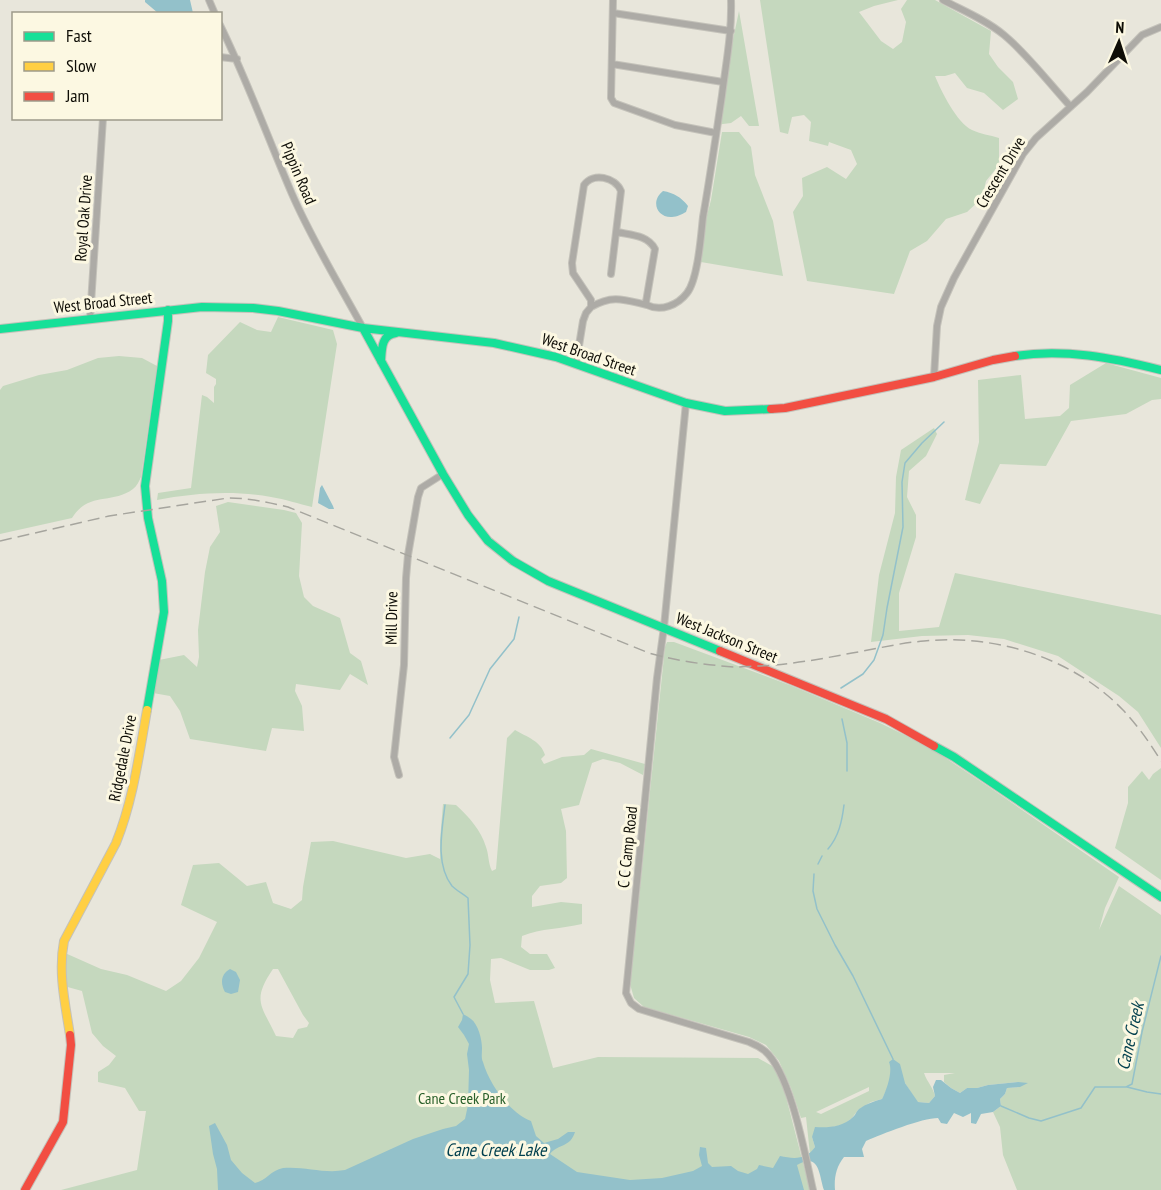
<svg xmlns="http://www.w3.org/2000/svg" width="1161" height="1190" viewBox="0 0 1161 1190" font-family="'PT Sans Narrow',sans-serif">
<style>
.green{fill:#c5d8be;fill-rule:evenodd}
.water{fill:#93c1ca}
.lines{fill:none;stroke-linecap:round;stroke-linejoin:round}
.stream{stroke:#93c1ca;stroke-width:1.5}
.street-casing{stroke:#c4c2ba;stroke-width:8}
.fast-casing{stroke:#c4c2ba;stroke-width:10}
.slow-casing{stroke:#c4c2ba;stroke-width:10}
.jam-casing{stroke:#c4c2ba;stroke-width:10}
.street{stroke:#adaba6;stroke-width:6}
.fast{stroke:#16e098;stroke-width:8}
.slow{stroke:#ffcf43;stroke-width:8}
.jam{stroke:#f24e42;stroke-width:8}
.rail{stroke:#a6a59e;stroke-width:1.5;stroke-dasharray:12 6;stroke-linecap:butt}
.labels{text-anchor:middle;dominant-baseline:central;stroke-width:6;stroke-linejoin:round;paint-order:stroke}
.street-label{font-size:16px;fill:#0e0d06;stroke:#fcf8e2}
.park-label{font-size:16px;fill:#285f29;stroke:#fcf8e2}
.water-label{font-size:18px;font-style:italic;fill:#003f4d;stroke:#fcf8e2}
</style>
<rect width="100%" height="100%" fill="#e8e6db"/>
<path class="green" d="M760,0H898L874,6L859,12L881,41L893,49L902,42L906,22L901,9L907,0H935L991,31L989,54L998,67L1013,82L1018,99L1003,110L984,93L967,88L955,73L945,76H935C941,91 957,123 972,130C980,134 990,135 999,138V165L986,181L982,198L967,212L946,219L927,241L910,251L894,294L807,281L793,212L803,196L802,178L827,167L846,179L857,164L851,150L829,142L828,146L809,141L811,122L804,115L792,117L788,134L780,132Z
M739,11L759,126H749L741,116L731,123L715,125Z
M722,132H739L751,147L755,175L773,221L783,276L695,261L711,200Z
M278,317L333,330L337,344L312,507C299,504 285,499 271,497C233,490 194,493 157,500L158,493L191,488L202,395L207,397L214,403V387L216,384V379L206,373L208,355L240,322L257,330L271,332Z
M119,356L142,358L157,366L141,477C139,481 137,486 133,489C111,505 89,491 72,518L0,534V390L3,386L39,375L67,370L98,358Z
M1106,363L1161,378V399L1152,400L1126,414L1071,421L1046,466L1000,464L980,504L965,500L979,442L978,380L1021,375L1025,419L1060,416L1069,408L1070,385Z
M934,428L937,434L926,456L909,471L907,497L916,515V537L899,593V631L939,627L955,573L1161,615V748L1138,712L1119,696L1058,656L1004,639L968,635L922,636L871,642L879,575L895,513L896,477L901,450Z
M228,502L284,510L296,513L302,523L299,576L304,597L313,606L340,618L350,653L361,661L368,685L350,674L340,690L296,684L295,691L302,706L304,731L272,728L266,751L190,739L180,711L170,696L153,693L159,660L184,655L197,667L199,657L198,630L205,572L210,547L220,532L216,506Z
M667,642H674L792,686L880,723L929,747L989,787L1119,877L1105,908L1099,930L1119,886L1161,915V1190H1017L1003,1155L1000,1127L993,1112L1001,1106L1000,1099L1005,1094L1007,1088L1020,1087L1018,1082L988,1085L977,1088H967L960,1093L951,1088L944,1082V1075L955,1073H924C927,1082 933,1087 935,1096L929,1103L917,1102L905,1083L887,1089L882,1099L871,1102L858,1110L852,1118L843,1125L827,1128L812,1137L815,1147L810,1154L806,1117L801,1118L791,1088L779,1061L766,1045L749,1037L644,1007L634,998L630,984L665,647ZM869,1087V1091L821,1114L816,1112Z
M515,730C527,737 541,741 545,755L541,759L544,764L562,757L584,755L591,749L645,764L643,775L620,763L603,759L592,763L579,805L561,809L566,831L567,878L561,883L540,886L532,896V907L561,902L582,904V924C562,929 541,928 522,936L521,947L530,954H547L555,968L549,970H530L501,958L491,959L490,980L495,1003L534,1001L553,1068L598,1057L758,1058L774,1067L779,1077L785,1093L810,1190H61L137,1170L146,1111H139L125,1088L98,1082V1072L109,1065L116,1056L103,1046L92,1033L82,991L64,986L65,953L101,969L127,975L166,991L181,981L199,958L217,922L181,905L193,865L219,863L247,886L266,882L273,903L291,909L302,900L303,887L311,842L333,841L406,858L430,854L440,859V840L443,804L456,805C469,817 481,830 486,847C489,855 488,863 492,871L496,869L507,738ZM273,969H278L303,1015L309,1023L307,1027L298,1029L293,1038L276,1036C262,1006 251,1001 273,969Z
M1161,768V880L1115,848L1128,803V787L1142,771L1149,780L1153,774Z"/>
<path class="water" d="M145,0H190L193,13H158L145,2Z
M663,191C674,193 681,197 688,206L686,212C682,214 677,217 672,217C657,218 650,201 663,191Z
M322,485L333,506L334,509H329L318,503L320,488Z
M230,969L236,972L240,980L238,992L231,994L225,992C220,983 221,974 230,969Z
M463,1014C466,1016 469,1017 471,1019C478,1024 482,1039 482,1048C482,1053 481,1058 483,1062C489,1084 510,1113 531,1121L536,1136L544,1143L558,1139L568,1132H575C570,1148 559,1143 550,1154L577,1172L630,1180L662,1178L693,1171L702,1166L699,1155L700,1147L706,1148L708,1163L712,1167L731,1166L738,1171L748,1174L757,1169L759,1165L773,1168L780,1156C794,1159 806,1160 815,1147L812,1137L815,1127C828,1128 843,1127 853,1117C857,1113 855,1113 859,1109C866,1104 874,1101 882,1099C887,1089 893,1071 889,1062L893,1059L900,1064L905,1083L918,1102L929,1103L935,1096L933,1087L936,1080H941L951,1088L960,1093L967,1088H977L988,1085L1018,1082L1028,1083L1020,1087L1007,1088L1005,1094L1000,1099L1001,1106L993,1112L981,1114L976,1124L971,1123V1113L963,1117L954,1113L947,1124L941,1123L938,1118C922,1118 882,1134 866,1141L862,1149L864,1157H844C836,1167 834,1178 835,1190H824C819,1176 820,1151 797,1165L804,1190H218L217,1169L213,1154L209,1126L215,1123L227,1145L231,1160L242,1173L255,1183C266,1181 271,1170 283,1168C304,1166 324,1174 345,1170L413,1139L443,1129L456,1126L465,1119L468,1105L469,1070L467,1054L469,1044L464,1035L458,1027L462,1020Z"/>
<g class="lines">
<path class="stream" d="M841,688L863,674L874,660L883,635L887,608L903,527L902,482L905,463L922,443L944,422
M842,719L847,743V771
M450,738L469,715L490,669L514,639L519,617
M445,805C442,830 435,864 452,886C456,890 463,894 468,898L470,945L468,974L454,997L463,1014
M828,849C839,836 842,821 844,805
M818,864L822,856
M814,874L813,891L817,909L835,945L853,976L893,1059
M1127,1087L1147,1092L1161,1094
M1001,1106L1029,1118L1041,1121L1081,1108L1095,1087H1126L1132,1084L1142,1032L1161,956"/>
<g class="street-casing">
<path id="street" d="M209,0L215,14
M613,0L611,98L614,103L675,125L716,133
M943,0C964,11 986,20 1004,35C1027,54 1049,83 1070,106
M613,13L731,31
M220,25C247,80 268,138 292,194C312,240 339,284 363,328
M220,57L237,59
M612,64L723,82
M617,232C631,235 648,235 655,249L646,302L647,305C661,312 678,305 687,293C698,279 701,235 703,217C710,177 716,136 722,95C726,63 732,33 731,0
M591,307C613,294 625,300 647,305
M90,319L103,118
M576,364L583,321L586,313L591,307V300L573,273L572,263L584,185C593,172 615,177 621,191L611,274
M934,377L937,326L941,307L954,278L1023,154L1036,138L1087,92L1142,35L1161,27
M686,403L664,627L657,678L626,993L631,1003L639,1009L749,1042C754,1044 760,1047 765,1051C791,1074 805,1155 813,1190
M399,775L394,757L404,665L406,578L408,555L418,497L421,488L443,474"/>
</g>
<g class="fast-casing">
<path id="fast" d="M363,328L443,474L468,515L488,541L513,561L548,581L720,651
M0,329L202,307L253,308L278,311L363,328L494,343L556,357L686,403L725,411L771,409
M1015,356C1064,348 1113,358 1161,370
M381,361C382,349 381,335 396,333
M147,710L164,612L162,581L148,518L145,486L168,321V310
M934,746L954,757L1161,897"/>
</g>
<g class="slow-casing">
<path id="slow" d="M70,1035C65,1003 58,972 64,941L116,843C133,801 139,755 147,710"/>
</g>
<g class="jam-casing">
<path id="jam" d="M771,409L785,408L934,377L993,360L1015,356
M720,651L886,719L934,746
M25,1190L63,1122L71,1045L70,1035"/>
</g>
<use href="#street" class="street"/>
<use href="#fast" class="fast"/>
<use href="#slow" class="slow"/>
<use href="#jam" class="jam"/>
<path class="rail" d="M0,541L109,516L228,498C249,498 267,502 288,507L649,653C677,661 706,665 735,667C742,667 750,666 757,666C789,665 821,659 852,653C876,649 899,643 924,641C995,634 1072,657 1123,710C1138,726 1150,743 1161,761"/>
</g>
<g class="labels">
<g class="street-label">
<text transform="translate(1000 172) rotate(-59)">Crescent Drive</text>
<text transform="translate(299 173) rotate(67)">Pippin Road</text>
<text transform="translate(83 218) rotate(-86)">Royal Oak Drive</text>
<text transform="translate(103 302) rotate(-6)">West Broad Street</text>
<text transform="translate(589 354) rotate(19)">West Broad Street</text>
<text transform="translate(391 618) rotate(-89)">Mill Drive</text>
<text transform="translate(727 637) rotate(22)">West Jackson Street</text>
<text transform="translate(122 758) rotate(-79)">Ridgedale Drive</text>
<text transform="translate(627 847) rotate(-84)">C C Camp Road</text>
</g>
<g class="park-label">
<text x="462" y="1098">Cane Creek Park</text>
</g>
<g class="water-label">
<text transform="translate(1130 1036) rotate(-77)">Cane Creek</text>
<text x="496" y="1149">Cane Creek Lake</text>
</g>
</g>
<rect x="12" y="12" width="210" height="108" fill="#fcf8e2" stroke="#9d9a8a" stroke-width="1.5"/>
<rect x="24" y="32" width="30" height="9" fill="#16e098" stroke="#9d9a8a" stroke-width="1.5"/>
<text x="66" y="42" font-size="18" fill="#0e0d06">Fast</text>
<rect x="24" y="62" width="30" height="9" fill="#ffcf43" stroke="#9d9a8a" stroke-width="1.5"/>
<text x="66" y="72" font-size="18" fill="#0e0d06">Slow</text>
<rect x="24" y="92" width="30" height="9" fill="#f24e42" stroke="#9d9a8a" stroke-width="1.5"/>
<text x="66" y="102" font-size="18" fill="#0e0d06">Jam</text>
<g transform="translate(1119 42) rotate(3)" stroke="#fcf8e2" stroke-width="4.5" paint-order="stroke">
<path d="M0-4.5L10 22L0 15L-10 22Z" fill="#0e0d06"/>
<text y="-9" font-size="16" font-weight="bold" text-anchor="middle" fill="#0e0d06">N</text>
</g>
</svg>
